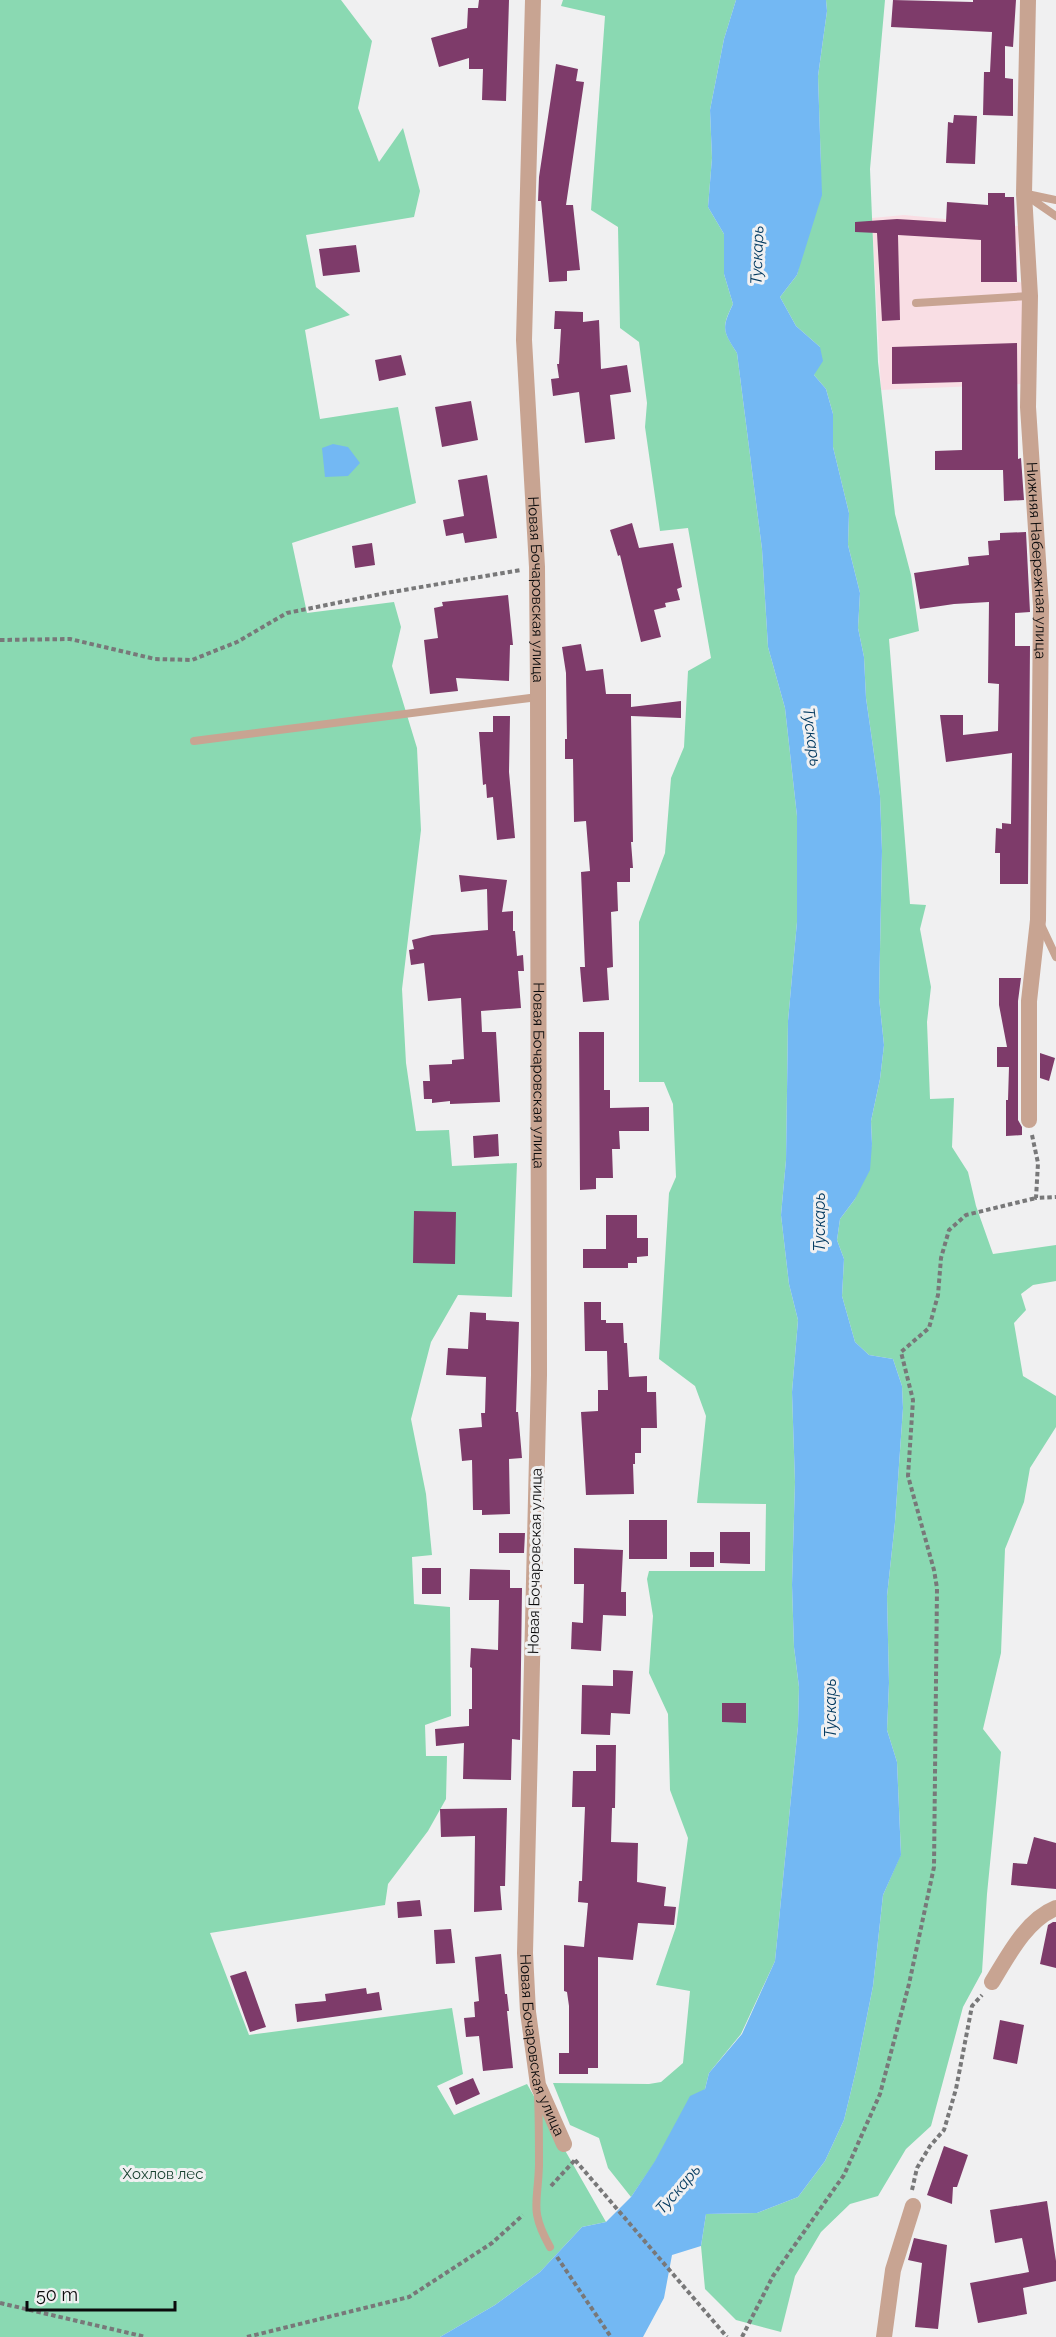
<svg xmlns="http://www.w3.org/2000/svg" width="1056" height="2337" viewBox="0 0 1056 2337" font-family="Raleway,sans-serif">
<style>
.industrial{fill:#f9dee4}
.green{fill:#8ad9b2}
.water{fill:#73b8f3}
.building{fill:#7e3b6a}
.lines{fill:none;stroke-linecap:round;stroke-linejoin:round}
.path{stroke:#787879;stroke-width:4;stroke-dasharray:4.5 3;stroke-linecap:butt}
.service{stroke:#c8a492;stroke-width:8}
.minor{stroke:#c8a492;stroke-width:16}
.labels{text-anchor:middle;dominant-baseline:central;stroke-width:6;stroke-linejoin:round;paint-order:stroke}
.street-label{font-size:15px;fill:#0b0b0c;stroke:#f0f0f1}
.park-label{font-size:15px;fill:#173f2e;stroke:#f0f0f1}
.water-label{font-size:16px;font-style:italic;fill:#043b61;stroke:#f0f0f1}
</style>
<rect width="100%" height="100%" fill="#f0f0f1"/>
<path class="industrial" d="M904,215L1019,226L1017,281L1022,283L1023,384L881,390L872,218Z"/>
<path class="green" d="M0,0H341L372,41L358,108L379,162L403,128L420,191L414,217L306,235L316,287L350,315L305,330L320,419L398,407L416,503L292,543L307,613L394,602L401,627L392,666L417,748L421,830L402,989L406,1063L416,1131L449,1130L452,1166L517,1163L512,1297L458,1295L431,1342L411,1419L426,1494L432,1555L412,1557L414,1604L450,1607L451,1716L425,1725L426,1756H447L446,1799L428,1831L388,1884L385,1905L210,1933L249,2035L452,2008L463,2074L437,2086L454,2115L527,2084L606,2222L582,2227L540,2272L495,2305L440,2337H0Z
M563,0H736L724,39L710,110L712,158L708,207L724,234V274L733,304C721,328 723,331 737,353L762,549L768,647L785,708L797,816V922L788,1021L786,1160L781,1215L789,1284L798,1320L792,1392L795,1482L792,1585L794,1647L799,1687L798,1726L775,1961L741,2034L709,2073L705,2089L631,2197L608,2168L599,2138L570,2125L553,2083L649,2084L661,2082L683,2063L690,1991L656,1985L676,1927L688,1838L670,1790L668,1714L649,1673L653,1616L647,1579L649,1571H765L766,1504L697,1503L706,1416L695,1386L659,1359L669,1193L676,1177L673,1104L664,1082H639V922L665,853L671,778L684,747L688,671L711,658L688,528L660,531L645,427L647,403L639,342L620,328L618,227L591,210L605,16L561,6Z
M826,0H885L870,169L878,362L895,514L911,575L919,631L889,639L910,904L926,905L920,929L931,987L927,1022L930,1099L954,1098L952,1147L968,1172L976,1206L993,1254L1056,1245V1281L1033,1285L1021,1294L1026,1310L1014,1323L1023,1376L1056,1396V1427L1030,1468L1024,1502L1005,1549L1001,1653L983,1729L1001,1752L987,1894L982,1972L963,2007L931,2126L906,2149L878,2196L850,2204L821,2232L795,2276L781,2332L736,2320L705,2289L701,2246L706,2214L757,2213L798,2197L825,2161L844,2120L857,2066L873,1986L883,1895L901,1854L897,1762L887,1730L889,1683L887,1596L895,1522L903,1408L902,1386L893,1359L869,1355L855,1342L842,1296L844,1259L837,1240L840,1219L855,1199L872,1144L871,1121L880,1079L884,1045L879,998L882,851L880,796L866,698L864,657L858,628L860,593L848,545L849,513L833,447V414L826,389L814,375L820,347L796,326L780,297L797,275L821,168L818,76L827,11Z"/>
<path class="water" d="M736,0H826L827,11L818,76L822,195L797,275L780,297L796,326L820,347L823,361L814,375L826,389L833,414V447L849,513L848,545L860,593L858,628L864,657L866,698L880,796L882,851L879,998L884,1045L880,1079L871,1121L872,1144L870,1170L855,1199L840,1219L837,1240L844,1259L842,1296L855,1342L869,1355L893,1359L902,1386L903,1408L895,1522L887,1596L889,1683L887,1730L897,1762L901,1855L883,1895L873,1986L857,2066L844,2120L825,2161L798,2197L757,2213L706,2214L701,2246L672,2255L664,2298L643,2337H440L495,2305L540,2272L582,2227L606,2222L631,2197L655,2161L690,2096L705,2089L709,2073L742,2034L775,1961L798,1726L799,1687L794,1647L792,1585L795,1482L792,1392L798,1320L789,1284L781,1215L786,1160L788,1021L797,922V816L785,708L768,647L762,549L737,353C723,331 721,329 733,304L724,274V234L708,207L712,158L710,110L724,39Z
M333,444L348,447L360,463L348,476L325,477L322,448Z"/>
<path class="building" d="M479,0H509L506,101L482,100L483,69H469V58L439,67L431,38L467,28L468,8H478Z
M893,0L973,2V0H1016L1013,47L1005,46V78L1013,79V116L983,115L984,72H990L992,32L891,27Z
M556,64L578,69L576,81L584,82L566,205H573L580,270L567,271V281L549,282L541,201H538L539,177Z
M954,115L977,116L975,164L946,163L948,122L953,123Z
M988,193H1005V197H1014L1017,282H981V240L898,235L900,320L882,321L877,233L855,232V222L897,219L946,222L947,202L988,205Z
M356,245L360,272L323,276L319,249Z
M555,311L583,312V322L599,320L601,369L627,365L631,392L610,395L615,439L585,443L579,392L553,396L551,379L559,378L557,364H559L561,329H554Z
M1017,343L1018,459L1021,458L1024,500L1004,501L1003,470H935V451L962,450V382L892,384V347Z
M401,355L406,375L379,381L375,360Z
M471,401L478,440L442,447L435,407Z
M487,475L497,538L465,543L463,533L446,536L443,520L464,516L458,480Z
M632,523L639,548L673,543L682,587L677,589L680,600L665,603L666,607L654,610L661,637L641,642L620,555L618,556L610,530Z
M1026,532L1030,612L1015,613V646H1030L1028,884H1000V853H995L996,828L1002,829V823L1011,824L1012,753L946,762L940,715H963V735L998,731L999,684L988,683L989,602L954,604L920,609L914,573L969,565L968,557L989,555L988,541L1000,540V533Z
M372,543L375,565L355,568L352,546Z
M508,595L513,645H510L509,681L456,678L458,691L430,694L424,640L438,638L434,608L443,606L442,602Z
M581,644L586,671L603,669L606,694H631V707L681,701V718L631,716L633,842H631L633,868H630V882H617L618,911L611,912L613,967L607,968L609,1000L583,1002L580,967H585L581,872L590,871L586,821L574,822L573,759H565V739H567L566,673L562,647Z
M493,716H510L509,772L515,838L497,840L493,797L487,798L486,784L483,785L479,732H493Z
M459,875L507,880L502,912L513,911V931H515L517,956L523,955L524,971H518L521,1008L481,1011L482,1032H496L500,1102L450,1104V1101L432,1103V1099H424L423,1081H430L429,1065L452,1064V1060L464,1059L461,998L428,1001L424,963L411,965L409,950L414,949L412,940L432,935L488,930L487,889L461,892Z
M999,978H1021L1018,1001V1120L1022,1127V1135L1006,1136V1100H1008L1009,1067H997V1047H1007L999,1005Z
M579,1032H604V1090H610V1108L649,1107V1131H619L620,1149H612L613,1178H596V1189L580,1190Z
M1040,1053L1055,1058L1049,1081L1040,1078Z
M498,1134L499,1156L474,1158L473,1136Z
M414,1211L456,1212L455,1264L413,1263Z
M606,1215H637V1238H648V1256L637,1257V1263H628V1268H583V1249H606Z
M584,1302H601V1320H606V1323H623L624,1343H627L629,1377L647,1376V1392H656L657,1428H641V1453H635V1464H633L634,1494L586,1495L581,1412L598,1411V1390H608L607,1351H585Z
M470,1312L486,1313V1320L519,1322L516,1412H518L522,1458L509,1459L510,1514L482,1515V1510H473L472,1460L462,1461L459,1429L482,1427L481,1413H485L486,1377L446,1375L448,1348L468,1349Z
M629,1520H667V1559H629Z
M720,1532H750V1564L720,1563Z
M499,1533H525L524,1553H499Z
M574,1548L623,1550L621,1592H626V1616L603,1615L601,1651L571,1649L572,1622L583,1623L584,1584H574Z
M690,1552H714V1567H690Z
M422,1568H441V1594H422Z
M470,1569L510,1570V1588H522L520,1740L512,1739L511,1780L463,1779L464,1743L436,1746L435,1729L469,1726V1709H472V1668L470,1667L471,1648L498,1650L499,1600H469Z
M613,1670L633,1671L630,1714L611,1713L610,1735L581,1734L582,1685L613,1686Z
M722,1703H746V1723L722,1722Z
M596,1745H616L615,1808H612L611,1842L638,1843L637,1882L666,1887L664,1906L676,1907L674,1925L638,1923L633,1960L598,1957V2068H588V2074H559V2053H569V2006L567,1992L564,1991V1945L584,1947L588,1903L578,1902L579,1881H582L585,1807H572L573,1771H596Z
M507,1808L505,1886H500L502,1910L474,1912L475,1836L441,1837L440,1809Z
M1034,1837L1056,1843V1889L1011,1885L1013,1863L1027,1864Z
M420,1900L422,1916L398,1918L397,1902Z
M1053,1922H1056V1968L1040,1964L1048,1925Z
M451,1929L455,1963L436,1964L434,1930Z
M501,1954L505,1994H507L509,2011H507L513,2068L483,2071L479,2036L466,2037L464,2018L475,2017L474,2002L479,2001L475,1957Z
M246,1971L266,2027L250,2032L230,1976Z
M366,1988L367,1994L379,1992L382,2010L297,2022L295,2004L326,2001L325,1994Z
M1000,2020L1024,2025L1017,2064L993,2059Z
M473,2078L480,2094L456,2105L449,2088Z
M944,2146L968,2155L957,2187H953L952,2204L927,2195Z
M1047,2201L1056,2261V2281L1023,2288L1027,2314L978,2323L970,2283L1029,2272L1022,2238L995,2243L990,2210Z
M914,2238L947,2245L938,2329L915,2327L922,2263L908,2260Z"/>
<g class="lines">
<path class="path" d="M0,640L70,639L155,659L192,660L237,642L287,613L386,593L521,570
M1032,1135L1038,1163L1036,1198L1056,1197
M575,2160L727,2337
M551,2186L575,2160
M912,2190L917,2168L930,2146L944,2130L956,2089L972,2006L982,1995
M557,2257L611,2337
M0,2303L146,2337
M247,2337L409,2297L492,2243L523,2215
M742,2337L773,2276L844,2175L880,2094L909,1984L934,1867L937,1588L934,1570L908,1476L913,1400L901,1352L929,1328L938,1295L941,1258L949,1230L966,1215L1036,1198"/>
<path class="service" d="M1024,194L1056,216
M1027,194L1056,200
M916,303L1030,296
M194,741L538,697
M1041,925L1056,957
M538,2095C539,2118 539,2142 539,2165C538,2204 529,2209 550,2247"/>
<g class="minor">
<path id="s1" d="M533,0L524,340L537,567L538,689L539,1375L525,1953L528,2012L538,2085L564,2144"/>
<path id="s2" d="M1028,0L1024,194L1030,296L1028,407L1041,606L1038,920L1029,1001V1120"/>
<path d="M992,1982C1008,1956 1026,1920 1056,1908"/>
<path d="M884,2337L893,2270L913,2206"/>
</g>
</g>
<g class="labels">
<g class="street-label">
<text stroke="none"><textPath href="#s2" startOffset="561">Нижняя Набережная улица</textPath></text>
<text stroke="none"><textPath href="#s1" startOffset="590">Новая Бочаровская улица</textPath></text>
<text stroke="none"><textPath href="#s1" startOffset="1076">Новая Бочаровская улица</textPath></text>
<text transform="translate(535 1561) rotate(-89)">Новая Бочаровская улица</text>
<text stroke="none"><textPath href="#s1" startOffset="2048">Новая Бочаровская улица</textPath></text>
</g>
<g class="park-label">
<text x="163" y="2174">Хохлов лес</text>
</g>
<g class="water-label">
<text transform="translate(757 255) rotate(-88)">Тускарь</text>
<text transform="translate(812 737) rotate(83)">Тускарь</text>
<text transform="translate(819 1222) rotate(-90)">Тускарь</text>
<text transform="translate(830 1708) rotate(-90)">Тускарь</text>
<text transform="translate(678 2189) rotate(-49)">Тускарь</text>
</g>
</g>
<path d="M27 2301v9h148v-9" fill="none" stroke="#0b0b0c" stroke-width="3"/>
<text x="36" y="2301" font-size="18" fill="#0b0b0c" stroke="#f0f0f1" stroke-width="4.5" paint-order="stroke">50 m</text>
</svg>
